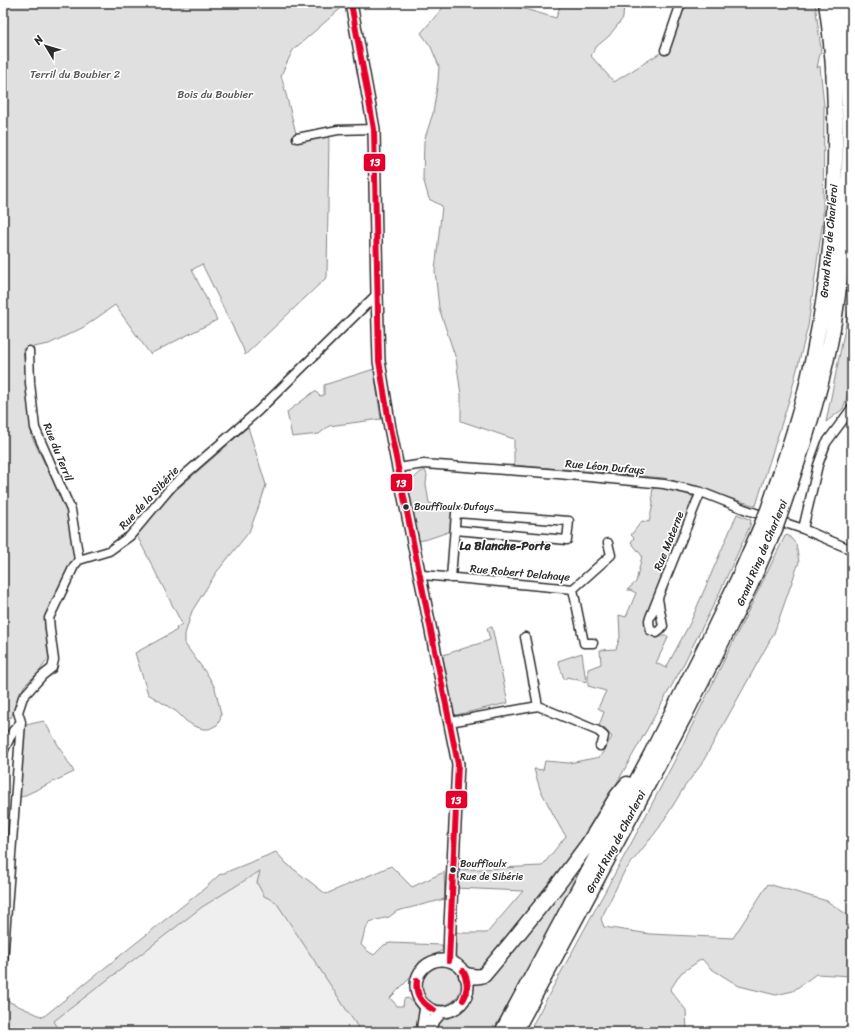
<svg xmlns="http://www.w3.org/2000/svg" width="855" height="1035" viewBox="0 0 855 1035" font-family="Sriracha,sans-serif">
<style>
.built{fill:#efefef}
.green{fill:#e0e0e0;stroke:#868686}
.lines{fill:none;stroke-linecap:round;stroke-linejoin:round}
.street-casing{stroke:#2b2b2b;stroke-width:11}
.secondary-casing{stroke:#2b2b2b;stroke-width:14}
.highway-casing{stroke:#2b2b2b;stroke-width:17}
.street{stroke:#fff;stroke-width:8}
.secondary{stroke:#fff;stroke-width:11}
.highway{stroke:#fff;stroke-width:14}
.highway-bridge-casing{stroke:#2b2b2b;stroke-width:17;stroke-linecap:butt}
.highway-bridge{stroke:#fff;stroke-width:14}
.bus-1-casing{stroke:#fff;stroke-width:9}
.bus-1{stroke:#e4002b;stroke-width:6}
.bus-dot{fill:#2b2b2b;stroke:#fff;stroke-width:1.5}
.labels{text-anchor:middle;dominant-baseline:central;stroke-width:3.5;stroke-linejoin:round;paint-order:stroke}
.bus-label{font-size:10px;fill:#2b2b2b;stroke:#fff;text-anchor:start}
.park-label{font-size:11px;fill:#585858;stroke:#fff}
.street-label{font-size:11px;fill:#2b2b2b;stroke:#fff}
.neighbourhood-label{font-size:12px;font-weight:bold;fill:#2b2b2b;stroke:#fff}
.line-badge{stroke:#fff;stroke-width:1.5}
.badge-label{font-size:11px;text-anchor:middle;font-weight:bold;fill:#fff}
</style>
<rect width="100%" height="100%" fill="#fff"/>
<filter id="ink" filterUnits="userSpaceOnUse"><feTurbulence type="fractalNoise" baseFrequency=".025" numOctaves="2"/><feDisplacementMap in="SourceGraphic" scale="8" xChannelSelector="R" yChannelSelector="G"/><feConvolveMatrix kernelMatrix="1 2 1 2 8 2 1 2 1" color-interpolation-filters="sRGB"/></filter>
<g filter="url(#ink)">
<path class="built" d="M265,868L359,962L410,1019V1032H60L54,1021L202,907Z"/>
<path class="green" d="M3,3H347L293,50L281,75L297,137L329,132L327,277L245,355L243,348L202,264L192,270L217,320L150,354L115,305L84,327L49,344L23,349L32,437L67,510L74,560L45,627L49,657L39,672L24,686L11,718L3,715Z
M447,3H504L556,18L561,3H624L623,18L609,36L596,47L591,56L614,82L665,50L684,3H815L821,49L817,68L820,66L824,106L823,220L808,326L790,397L765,476L756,506L664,478L514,465V439L461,421V395L456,359L439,308L435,271L442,206L429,199L423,178L424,141L433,113L438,81L439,66L431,47L421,33Z
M852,293V381L843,409L826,422Z
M374,369L381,419L329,426L319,434L292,437L287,412L315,391L320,396L324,395V385Z
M248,427L266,485L262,498L249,532L216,573L192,611L185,634V644L209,677L215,688L221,714L220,720L217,725L209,729H203L194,726L186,721L177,712L148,694L135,653L177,630L176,628L182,624L136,534L174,492Z
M425,470L427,475L426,484L429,503L452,508L453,516L451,531L431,538L415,542L407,488C412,481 417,473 425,470Z
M661,485L694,497L646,619L656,636H668L667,640L656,663L666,668L690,623L737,514L751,520L750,526L717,598L680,671L596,820L547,885L479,972L467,970L459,961L454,954L452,931L462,933H487L523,891L455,888L458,870L542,866L566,836L561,829L540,789L534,769L543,770L545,761L569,763L600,757L606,746L612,737L605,729L599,726L604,712L598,708L606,691L588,686V669L601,664L600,650L616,649L620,637L619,615L626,617L636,593L630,590H627L636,582L642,556L631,542L634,538L631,535L642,521L649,522L653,504L652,494L653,489Z
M788,535L796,544L799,562L774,633L737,700L701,765L685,786L659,828L624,872L601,919L604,927L650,934L733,938L768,884L827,901L852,918V976L816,974L793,991L776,995L739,986L710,968L702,959L681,973L670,990L686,1010L687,1032H530L534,1022L578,941L633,840L677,756L785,536Z
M492,627L508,703L456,715L453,712L440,656L490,640L487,628Z
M582,653L586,682L567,677L565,680L564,679L558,661Z
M44,721L74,772L15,800L21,726Z
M276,852L287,864L326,894L391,866L412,887L444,872L445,899L397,911L389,917L369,922L364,934L361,945L369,952L374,955L384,945L390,943L442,945L443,950L434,955L425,958L420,961L415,968L409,979L390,998L397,1006H403L404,999L408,998L414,1003L419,1010L418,1032H361L276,902L264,896L257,883L260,871L202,907L54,1021L60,1032H3V999L43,1017L205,888L219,875Z
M585,852L588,857L493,1032H431L437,1019C451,1016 465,1010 470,995C471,991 471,986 472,982Z
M421 985a20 20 0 1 1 40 0a20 20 0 1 1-40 0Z"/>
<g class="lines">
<g class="street-casing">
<path id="street" d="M665,50L681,3
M297,138L338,130L374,129
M29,351L30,383L35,428L71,510L79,560
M398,468L424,464L547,473L664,484L701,492L744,509L803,529L852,550
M803,529L818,465L826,443L852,408
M419,576L423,575L573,589L611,555L608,543
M451,578L456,513L569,521L567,540L455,530
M573,589L584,643H593
M658,599L663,626L657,633L650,630L649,620L697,501L701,492
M525,637L538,706
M450,722L538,706L598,731L604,736L602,744L600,746
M3,752L13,731L21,722
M3,962L21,722L18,712L23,697L42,676L52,668L54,660L50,630L49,618L74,566L79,560L109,551L130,536L173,485L258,411L377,294"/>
</g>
<g class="secondary-casing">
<path id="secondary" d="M351,3L374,129L377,294L379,361L390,428L398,468L458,764L450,925L449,961
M416 986a26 26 0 1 1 52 0a26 26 0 1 1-52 0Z
M422,1032L426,1006
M429,1032L431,1024L441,1012"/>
</g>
<g class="highway-casing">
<path id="highway" d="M768,510C781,471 795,432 805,392C824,316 834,238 835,160C836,108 834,55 826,3
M780,515C799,459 818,402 830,344C835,320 838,296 841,272C852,183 853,92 840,3
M466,975C472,976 478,978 484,975L510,944L556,887L588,844L617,796L627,784
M502,1032L651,754L713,631L738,579L762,524
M515,1032L684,717L750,586L775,529"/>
</g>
<use href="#street" class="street"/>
<use href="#secondary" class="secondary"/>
<use href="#highway" class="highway"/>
<g class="highway-bridge-casing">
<path id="highway-bridge" d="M762,524L768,510
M775,529L780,515"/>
</g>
<use href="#highway-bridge" class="highway-bridge"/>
<g class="bus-1-casing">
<path id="bus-1" d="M351,3L374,129L379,361L390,428L458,764L449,961
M463,971C469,980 469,991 463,1000
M463,971C468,983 468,988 463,1000
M417,980C416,995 421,1003 434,1010
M417,980C414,993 422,1005 434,1010"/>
</g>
<use href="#bus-1" class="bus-1"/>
</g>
</g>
<g class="bus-dot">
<circle cx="406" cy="507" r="3.5"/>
<circle cx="453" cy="870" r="3.5"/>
</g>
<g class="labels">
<g class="bus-label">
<text x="414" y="507">Bouffioulx Dufays</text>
<text x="460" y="864">Bouffioulx<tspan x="460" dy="13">Rue de Sibérie</tspan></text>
</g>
<g class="park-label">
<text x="75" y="74">Terril du Boubier 2</text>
<text x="215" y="94">Bois du Boubier</text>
</g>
<g class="street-label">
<text transform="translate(829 241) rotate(-85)">Grand Ring de Charleroi</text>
<text transform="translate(58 452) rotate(68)">Rue du Terril</text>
<text transform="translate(605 467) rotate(5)">Rue Léon Dufays</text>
<text transform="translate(149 498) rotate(-47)">Rue de la Sibérie</text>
<text transform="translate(669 541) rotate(-68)">Rue Materne</text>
<text transform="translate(762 553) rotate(-67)">Grand Ring de Charleroi</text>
<text transform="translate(520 573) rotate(5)">Rue Robert Delahaye</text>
<text transform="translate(616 842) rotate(-62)">Grand Ring de Charleroi</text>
</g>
<g class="neighbourhood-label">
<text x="505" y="546">La Blanche-Porte</text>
</g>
</g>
<g class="line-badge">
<rect x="363" y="153" width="23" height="19" rx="4" fill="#e4002b"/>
<rect x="390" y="473" width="23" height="19" rx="4" fill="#e4002b"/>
<rect x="445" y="790" width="23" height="19" rx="4" fill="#e4002b"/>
</g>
<g class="badge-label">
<text x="375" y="166">13</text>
<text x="401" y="487">13</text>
<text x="456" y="804">13</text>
</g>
<rect width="855" height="1035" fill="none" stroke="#fff" stroke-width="16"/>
<rect x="8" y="8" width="839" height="1019" fill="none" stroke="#2b2b2b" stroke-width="1.5" filter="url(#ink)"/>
<g transform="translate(46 46) rotate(308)" stroke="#ffffff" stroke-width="3" paint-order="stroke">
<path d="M0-3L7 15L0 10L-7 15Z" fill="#2b2b2b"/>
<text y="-6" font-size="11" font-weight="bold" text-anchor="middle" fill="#2b2b2b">N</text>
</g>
</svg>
